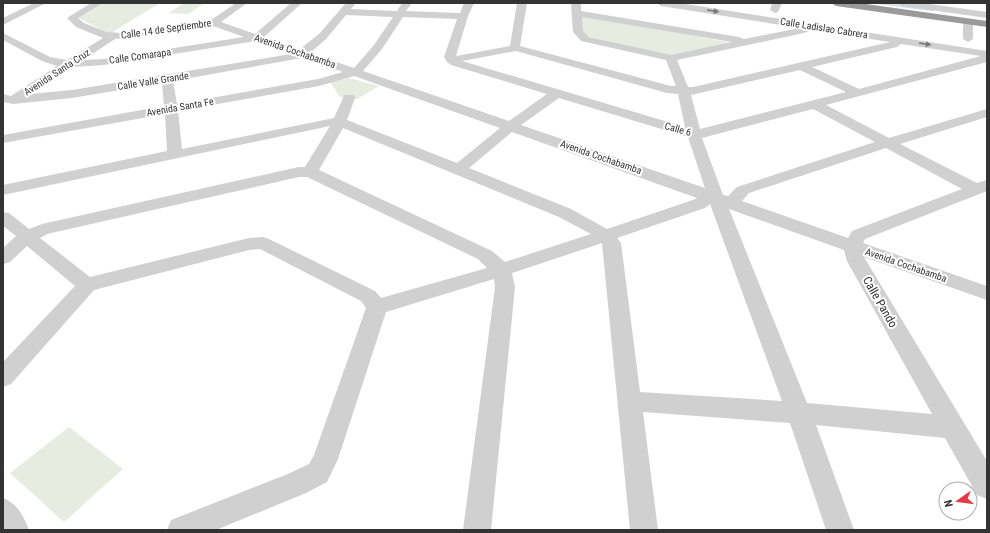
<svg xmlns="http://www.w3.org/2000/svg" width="990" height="533" viewBox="0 0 990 533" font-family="'Roboto Condensed',sans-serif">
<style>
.green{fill:#e6ecdf}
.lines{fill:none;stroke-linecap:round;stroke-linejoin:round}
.stream{stroke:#cfe2ee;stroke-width:2.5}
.minor{fill:#d0d0d0;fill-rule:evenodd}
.highway{fill:#9a9a9a;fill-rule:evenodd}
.oneway{fill:#7a7a7a}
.labels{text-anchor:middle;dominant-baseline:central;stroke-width:4;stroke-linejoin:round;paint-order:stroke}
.far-street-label{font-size:10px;fill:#333;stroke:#fff}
.street-label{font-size:12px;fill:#333;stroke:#fff}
</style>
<rect width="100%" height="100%" fill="#fff"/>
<path class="green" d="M103,3H160L111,33H107L77,17Z
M184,3H204L189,14L169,13Z
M581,15L733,43L667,56L583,35Z
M349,78L379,86L357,99L340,97L330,82Z
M69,427L123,469L64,522L10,473Z"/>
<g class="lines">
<path class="stream" d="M879,3L933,10"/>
<path class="minor" d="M34,3H46L3,25V18Z
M91,3H103L78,18L84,23L106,32L121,33L211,20L236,3H247L221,22L255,34L291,3H302L264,37L300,49L319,34L346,3H356L351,9L397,11L402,3H412L406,11L460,13L464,3H474L468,16L456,56L510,46L517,3H527L520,46L671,86H676L666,60L581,41L573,32L571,3H581V11L739,37L744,39L800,28L661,6L656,3H679L987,51V62L826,105L889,138L987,109V117L900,144L977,183L987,180V191L865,239L863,243L987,286V300L864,257L987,461V499L977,495L945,438L816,425L854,530H826L790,423L643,412L658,530H630L602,243L512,273L515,287L491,530H463L495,287L494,279L386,312L338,459L327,482L306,493L216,530H167L171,520L288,474L309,464L314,455L366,308L361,301L260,249L249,250L94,290L11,384L3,387V362L75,286L27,246L10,262L3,264V248L16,236L3,226V212L9,213L29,229L42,224L299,167H305L330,126L3,195V185L167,151L165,114L3,143V135L164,106L162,83L72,98L13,104L3,102V94L11,96L57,66L42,61L3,40V33L50,57L67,60L103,38L76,27L67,18ZM346,15L393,17L374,45L354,68L310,53L326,39ZM403,17L457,19L444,57L447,62L451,65L547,94L509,121L363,71L382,49ZM582,17L732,42L671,55L589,37L583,31ZM213,26L244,37L104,59L83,60L115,39ZM812,30L890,42L693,87H688L677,60L804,33ZM256,41L291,54L72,90L30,94L72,67L104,65ZM901,44L981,56L859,89L812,67L897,47ZM516,51L667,93L678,94L685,127L462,61ZM302,58L343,72L318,79L177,104L173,81ZM800,70L846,92L700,129L691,95ZM354,76L500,128L457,163L347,120L355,98L354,95H344L343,98L334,118L182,149L178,111L319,86ZM559,98L688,137L705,188L521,125ZM813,109L875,142L737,187L728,196L723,195L702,138ZM343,128L559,217L591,234L505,262L492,251L319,170ZM512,132L697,198L693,200L607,229L571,209L469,168ZM886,148L962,189L852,231L848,238L742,201L749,193ZM299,177H307L478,259L487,268L381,298L375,291L269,239L263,237L249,238L90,277L40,238L47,234ZM710,204L782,401L640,392L621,243L617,238L705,208ZM729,209L844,250L847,261L932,414L807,403Z
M772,3H782L778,12L775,13L770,10Z
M897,3H922L987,12V18L902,6Z
M968,19L973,22V39L968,42L963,39V22Z
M3,498C18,504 23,515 29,530H3Z"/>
<path class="highway" d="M831,3H859L987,21V27L836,6Z"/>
</g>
<defs><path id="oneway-solid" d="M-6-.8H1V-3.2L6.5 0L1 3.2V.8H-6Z"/></defs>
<g class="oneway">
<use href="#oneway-solid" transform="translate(713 11) rotate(9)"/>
<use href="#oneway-solid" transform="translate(925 44) rotate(9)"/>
</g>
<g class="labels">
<g class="far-street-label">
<text transform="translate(824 28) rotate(9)">Calle Ladislao Cabrera</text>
<text transform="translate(166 29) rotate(-8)">Calle 14 de Septiembre</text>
<text transform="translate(295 51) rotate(19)">Avenida Cochabamba</text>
<text transform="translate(140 56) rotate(-8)">Calle Comarapa</text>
<text transform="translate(57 72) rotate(-33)">Avenida Santa Cruz</text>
<text transform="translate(153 81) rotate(-9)">Calle Valle Grande</text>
<text transform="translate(180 107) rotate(-10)">Avenida Santa Fe</text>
<text transform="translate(678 129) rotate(16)">Calle 6</text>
<text transform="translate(601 157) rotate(19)">Avenida Cochabamba</text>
<text transform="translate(906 265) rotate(19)">Avenida Cochabamba</text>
</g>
<g class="street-label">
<text transform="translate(880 302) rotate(60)">Calle Pando</text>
</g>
</g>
<rect width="990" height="533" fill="none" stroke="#333333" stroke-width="8"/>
<g transform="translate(958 501) rotate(256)"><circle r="19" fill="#ffffff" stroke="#adadad"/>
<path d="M0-3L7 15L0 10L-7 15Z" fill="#e63946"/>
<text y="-6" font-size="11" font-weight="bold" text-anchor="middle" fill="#333333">N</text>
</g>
</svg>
